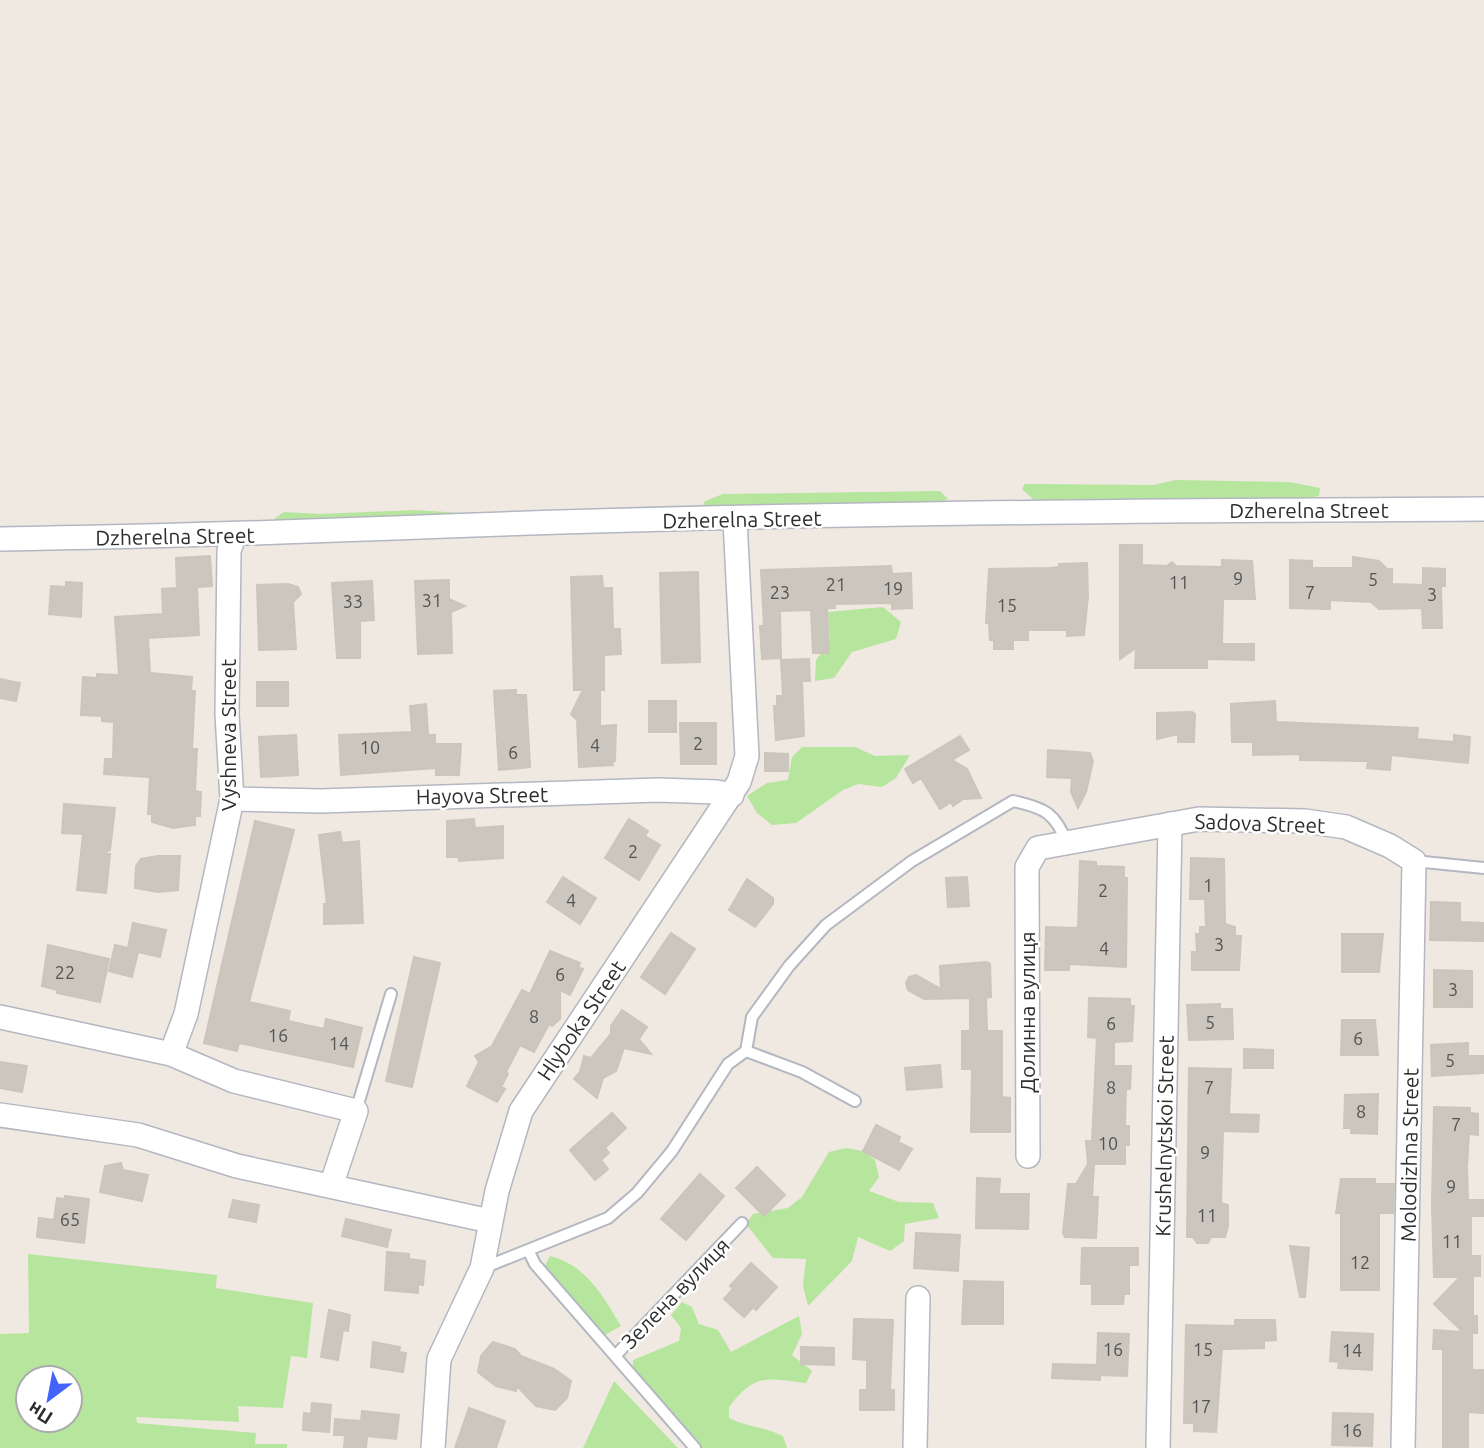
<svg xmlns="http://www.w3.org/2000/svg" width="1484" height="1448" viewBox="0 0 1484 1448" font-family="Ubuntu,sans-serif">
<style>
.green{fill:#b6e59e;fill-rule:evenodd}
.building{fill:#cbc7bf;stroke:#cbc5ba;stroke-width:2}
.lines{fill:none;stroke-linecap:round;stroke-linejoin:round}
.service-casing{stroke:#b4b7c1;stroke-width:14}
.minor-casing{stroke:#b4b7c1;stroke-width:26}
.service{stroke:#fff;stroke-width:10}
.minor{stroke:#fff;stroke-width:23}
.labels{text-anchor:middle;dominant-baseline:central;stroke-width:5;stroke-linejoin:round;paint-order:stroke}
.number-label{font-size:18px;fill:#555452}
.street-label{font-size:21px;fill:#2e2e2e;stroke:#fff}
</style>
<rect width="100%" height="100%" fill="#efe9e1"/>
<path class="green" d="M1176,480L1289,482L1320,488L1319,496L1298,500L1036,502L1022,489L1025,484L1153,485Z
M940,491L948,499L928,507L700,511L705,501L723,494Z
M416,510L461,513V519L278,524L274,519L284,512L319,514Z
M883,607L901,622L896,639L852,652L834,678L815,681L816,660L830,641L828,612Z
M802,747H855L875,756L910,755L896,778L882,787L858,784L843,790L796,823L772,825L757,813L747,796L767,783L788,780L792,757Z
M846,1148L863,1151L875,1160L879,1177L869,1191L899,1202L933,1203L939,1218L905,1224L904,1241L890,1251L858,1237L852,1261L808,1306L803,1286L806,1259L773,1258L746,1224L753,1214L788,1208L802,1197L829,1152Z
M28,1254L217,1275L216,1288L313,1303L307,1358L291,1356L283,1408L238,1406L239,1422L136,1417L137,1423L256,1433L255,1444H287V1448H0V1334L29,1333ZM28,1378H70V1420H28Z
M550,1256C586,1265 603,1296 621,1326L603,1336L542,1271Z
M682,1302L692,1307L699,1324L718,1330L731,1352L799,1316L802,1334L792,1355L812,1371L806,1383C766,1378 755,1373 729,1407V1418C747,1427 766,1427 783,1436L787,1448H688L682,1442L667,1415L633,1376V1360L679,1341L681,1328L671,1315Z
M614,1381L678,1448H583Z"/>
<path class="building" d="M1120,545H1142V565L1167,566L1172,562L1176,566L1222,567V560L1252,561L1255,599H1223L1222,644H1254V660L1207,659V668H1135L1136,648L1120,659Z
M210,556L212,586L197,587L199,635L148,638L150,673L192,677L191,691H195L192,749H197L195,791L201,792L200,816H195V825L173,828L152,822V814H148L150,777L104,774L105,759H113L114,722L102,721V716L81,715L83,677L97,678V674L119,675L115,617L163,614L162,589L177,588L176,558Z
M1353,557L1379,561L1387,569H1392V584L1423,585V568L1445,569V586H1441L1442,628H1423L1422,608L1379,609L1371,602L1330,600V609L1290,608V560L1312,561V568H1353Z
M1087,563L1088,596L1084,635L1067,636V630H1028V640H1013V649H994V640H990L989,623H986L989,569L1050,568L1059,567V564Z
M891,566L892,574L911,573L912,608L892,609V603L835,604V608H827L829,653H813L811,610L780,611L781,658L762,659L760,626H764L761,570Z
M698,572L700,662L662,663L660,573Z
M602,576L603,588H612L613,629H620V635L621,654L604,655V690H600V726L616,725L615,761L612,762L613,765L579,767L577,720L571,714L583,690H574L571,577Z
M449,580V599L465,606L451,612L452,653L418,654L415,581Z
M372,581L374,620L360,621V658H337L332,583Z
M66,582L82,583L81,617L49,614L51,586L66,587Z
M288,584L298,587L301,594L293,602L296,649L259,650L257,585Z
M809,659L810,681H802L804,736L776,740L774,706H777V696H783L781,660Z
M0,679L20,683L16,701L0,698Z
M257,682H288V706H257Z
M516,690V695H526L530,767L499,770L494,691Z
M649,701H676V732H649Z
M1275,701L1276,722L1418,728L1417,739L1454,742V735L1470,737L1468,763L1391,755L1390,770L1367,768L1368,761L1300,760V754L1253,755V742H1232L1231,704Z
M426,704L428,735H435V744H461L459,775H436V768L341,775L339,735L412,732L410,706Z
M1192,712L1195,714L1194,742H1178V734L1157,739V713Z
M680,723H716V764H681Z
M296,735L298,775L261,777L259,737Z
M960,736L969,750L952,760L967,769L981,798L963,799L953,806L951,802L940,809L921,778L913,783L905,769Z
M1048,750L1090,753L1093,761L1086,792L1078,808L1071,792L1072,778L1047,777Z
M765,753L788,754V771H765Z
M64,804L115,808L110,850L102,854H110L106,893L77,890L83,834L62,833Z
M474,819L475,828L503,826V858L459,861V857H447V821Z
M629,819L648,831L645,836L660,845L639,880L605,858Z
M255,821L294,830L249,1002L290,1011L288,1021L324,1029L326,1019L362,1028L353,1067L239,1043L237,1051L204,1043Z
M340,832L342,843L359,841L363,923L324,924V904H327L319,835Z
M158,856H180L178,890L158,892L135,888L136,866L141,859Z
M1191,858L1224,859L1225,924L1235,927V936H1241L1239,970H1192V952H1197L1196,934H1200V927H1206L1205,899H1190Z
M1080,861L1096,862V866L1124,867V878H1127L1126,967L1069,964V970H1045L1046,927L1078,928Z
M563,877L596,898L580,924L547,902Z
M967,877L969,906L948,907L946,878Z
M747,879L773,898V904L755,927L729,910Z
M1431,902L1460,903V922L1484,923V941L1430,940Z
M133,923L166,930L160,957L138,952L132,977L109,971L115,945L128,948Z
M671,933L695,949L665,994L641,977Z
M1342,934H1383L1379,972H1342Z
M48,945L109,959L100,1002L57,993V990L42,986Z
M550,951L580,963L578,967L583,969L570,995L560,990V1019L552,1026L549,1024L534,1052L520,1045L506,1072L508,1074L501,1087L505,1089L497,1102L467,1086L479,1062L475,1056L492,1046L522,990L530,994Z
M414,957L440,963L412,1087L386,1081Z
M986,962L990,964L991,997L986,998L987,1031H1002V1097L1010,1098V1132H971L972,1069H962V1031H970V998L924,999L908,990L906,983L909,977L916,975L941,989L940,966Z
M1434,970L1472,971V1007H1434Z
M1089,998L1130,999V1006H1134L1132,1041L1114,1042V1066H1131L1130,1089H1126L1125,1126H1129V1145H1125V1164H1094L1092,1197H1098L1096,1238L1065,1237L1063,1233L1068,1184H1076L1088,1164L1086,1141H1092L1097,1038L1088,1037Z
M1220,1004V1009H1232L1233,1039L1189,1040L1187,1005Z
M622,1010L647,1027L639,1039L651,1054L624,1048L616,1071L603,1078L597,1098L574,1079L580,1072L584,1056L591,1058L611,1034V1026Z
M1342,1020H1375L1378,1055H1341Z
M1468,1043V1056H1484V1073L1432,1076L1431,1045Z
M1244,1049L1273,1050V1068H1244Z
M0,1062L27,1066L22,1092L0,1088Z
M940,1065L942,1087L907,1090L905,1068Z
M1189,1068L1231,1069L1229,1114L1259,1115L1258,1132L1223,1131L1221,1203L1228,1205V1226L1225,1237H1211L1208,1243H1197L1193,1237H1187Z
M1378,1094L1377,1134L1351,1133V1128H1344L1345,1095Z
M1434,1107L1470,1108V1113L1478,1114V1135L1469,1134L1467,1167L1468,1200H1484V1216H1471V1256H1480V1276H1473V1316H1477V1333H1472V1370H1484V1413L1468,1412V1448H1443V1349H1433L1434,1330L1463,1332L1434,1304L1460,1277H1434L1432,1205Z
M612,1113L626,1128L605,1148L609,1153L601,1160L608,1169L595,1180L570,1150Z
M876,1125L900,1137L898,1142L912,1149L899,1170L863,1151Z
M121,1163L123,1170L148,1175L142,1201L100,1192L105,1166Z
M757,1167L785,1195L764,1216L736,1188Z
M700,1174L724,1196L686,1240L661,1219Z
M977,1178L1000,1179L999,1194H1029L1028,1229L976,1228Z
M1341,1179H1375V1184H1394L1393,1213H1379V1290H1341V1213H1336Z
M65,1196L89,1199L84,1243L37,1237L39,1218L54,1220L57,1198L65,1199Z
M233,1200L259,1205L256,1222L229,1217Z
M346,1219L391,1230L387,1247L342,1236Z
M916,1233L960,1235L958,1271L914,1268Z
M1290,1246L1309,1248L1305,1297H1300Z
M1082,1248H1138V1265H1129V1294H1124L1123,1304H1092V1284H1081Z
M387,1252L409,1254V1259L425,1261L423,1285L418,1284V1293L385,1290Z
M751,1263L777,1287L756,1310L753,1307L744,1317L724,1299L733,1289L730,1286Z
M964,1281L1003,1282V1324H962Z
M329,1310L350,1315L348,1331L343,1330L338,1360L321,1357Z
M854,1319L893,1320L890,1390H894V1410H860V1390H867V1360L853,1359Z
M1235,1320H1275L1276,1340L1264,1341V1348L1222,1349L1216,1432L1194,1431V1423H1184L1186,1325L1235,1326Z
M1332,1332L1373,1334L1372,1370L1338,1368L1339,1362L1330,1361Z
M1098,1333L1129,1334L1127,1376L1100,1375V1380L1052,1378L1053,1364L1097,1365Z
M373,1342L400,1347L399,1352L406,1353L403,1372L371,1367Z
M493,1342L515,1349L521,1356L554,1369L571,1381L567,1398L555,1410L536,1406L517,1386L516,1391L496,1386L478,1372L481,1356Z
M801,1347L834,1348V1365L801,1364Z
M312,1403L331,1405L329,1432L303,1430L304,1413L311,1414Z
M469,1408L505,1421L496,1448H455Z
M362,1411L399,1415L396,1439L367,1436L366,1448H344L345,1435H334L335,1419L361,1421Z
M1333,1413L1373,1414L1372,1446L1332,1445Z"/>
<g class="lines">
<g class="service-casing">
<path id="service" d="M1414,861L1484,868
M746,1051L752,1017L789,966L826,925L912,861L1013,801C1045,808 1055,813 1067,843
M356,1111L391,994
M529,1252L535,1264L615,1356L742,1223
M483,1268L608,1218L637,1193L672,1151L728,1064L746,1051L802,1072L855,1101
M615,1356L695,1448"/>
</g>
<g class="minor-casing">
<path id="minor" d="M0,539C132,537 263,533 395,528C758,513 1121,511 1484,509
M232,799L321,801L658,790L717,792L732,795
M0,1017L171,1054L234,1081L356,1111L331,1186
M171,1054L186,1014L232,799L227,714L229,551L234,536
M0,1115L138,1135L237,1166L490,1221
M1028,1156L1027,867L1038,848L1199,819L1305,821L1346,827L1390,846L1414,861L1403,1448
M433,1448L439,1359L482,1268L497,1191L521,1111L739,782L747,756L735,520
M915,1448L918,1298
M1158,1448L1170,824"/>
</g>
<use href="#service" class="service"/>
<use href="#minor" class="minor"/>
</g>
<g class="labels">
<g class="number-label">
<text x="1238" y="578">9</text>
<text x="1373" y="579">5</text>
<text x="1179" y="582">11</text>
<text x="836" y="584">21</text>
<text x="893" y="588">19</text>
<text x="780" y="592">23</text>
<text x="1310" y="592">7</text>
<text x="1432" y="594">3</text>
<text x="432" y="600">31</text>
<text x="353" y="601">33</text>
<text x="1007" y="605">15</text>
<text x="698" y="743">2</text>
<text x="595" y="745">4</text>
<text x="370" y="747">10</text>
<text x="513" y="752">6</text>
<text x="633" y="851">2</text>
<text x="1208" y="885">1</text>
<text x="1103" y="890">2</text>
<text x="571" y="900">4</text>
<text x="1219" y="944">3</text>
<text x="1104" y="948">4</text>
<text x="65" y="972">22</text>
<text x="560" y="974">6</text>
<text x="1453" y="989">3</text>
<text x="534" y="1016">8</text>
<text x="1210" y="1022">5</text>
<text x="1111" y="1023">6</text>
<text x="278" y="1035">16</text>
<text x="1358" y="1038">6</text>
<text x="339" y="1043">14</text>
<text x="1450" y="1060">5</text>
<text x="1111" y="1087">8</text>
<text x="1209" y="1087">7</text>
<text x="1361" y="1111">8</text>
<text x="1456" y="1124">7</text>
<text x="1108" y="1143">10</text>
<text x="1205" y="1152">9</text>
<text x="1451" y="1186">9</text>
<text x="1207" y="1215">11</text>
<text x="70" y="1219">65</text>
<text x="1452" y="1241">11</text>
<text x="1360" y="1262">12</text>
<text x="1113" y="1349">16</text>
<text x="1203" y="1349">15</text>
<text x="1352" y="1350">14</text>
<text x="1201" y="1406">17</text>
<text x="1352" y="1430">16</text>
</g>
<g class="street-label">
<text x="1309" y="510">Dzherelna Street</text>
<text transform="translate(742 519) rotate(-1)">Dzherelna Street</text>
<text transform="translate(175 536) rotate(-1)">Dzherelna Street</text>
<text transform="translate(228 735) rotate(-90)">Vyshneva Street</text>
<text transform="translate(482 795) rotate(-1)">Hayova Street</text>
<text transform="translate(1260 823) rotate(2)">Sadova Street</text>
<text transform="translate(1027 1012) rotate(-90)">Долинна вулиця</text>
<text transform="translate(581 1020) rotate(-56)">Hlyboka Street</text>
<text transform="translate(1164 1136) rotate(-89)">Krushelnytskoi Street</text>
<text transform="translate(1409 1155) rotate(-89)">Molodizhna Street</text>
<text transform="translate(675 1293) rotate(-46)">Зелена вулиця</text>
</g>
</g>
<g transform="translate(49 1399) rotate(212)"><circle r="33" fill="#ffffff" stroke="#ababab" stroke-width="2"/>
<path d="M0-5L12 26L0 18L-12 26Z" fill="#4264fb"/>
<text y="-10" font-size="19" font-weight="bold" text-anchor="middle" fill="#2e2e2e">Пн</text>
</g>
</svg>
